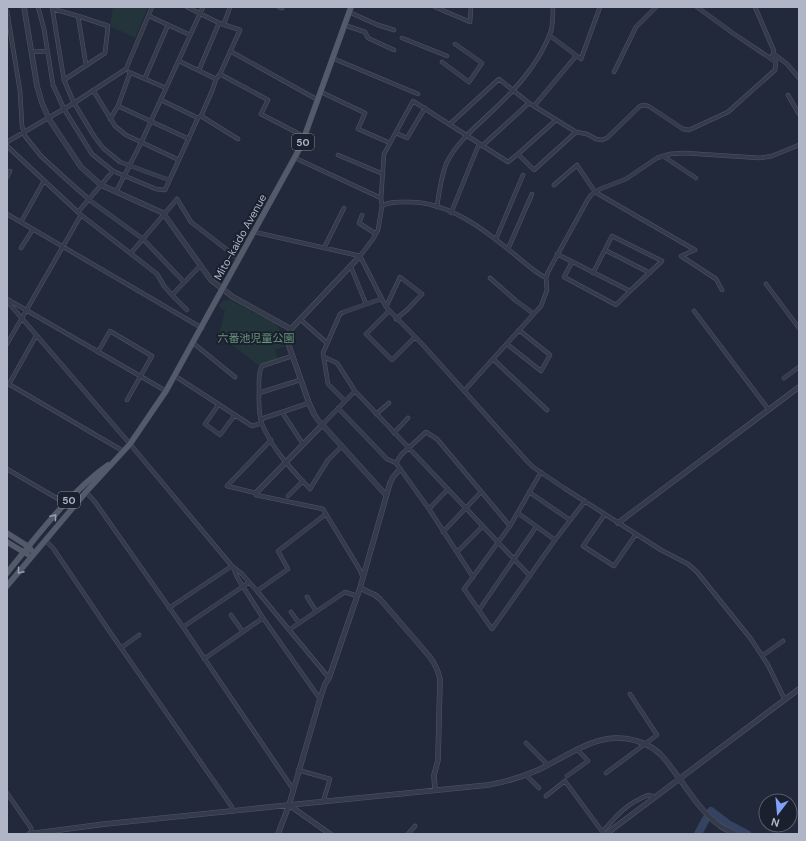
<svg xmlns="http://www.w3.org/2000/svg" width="806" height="841" viewBox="0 0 806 841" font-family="'DM Sans','Noto Sans JP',sans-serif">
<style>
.green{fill:#23353b}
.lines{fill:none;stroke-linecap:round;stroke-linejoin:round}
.river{stroke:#354261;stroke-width:8}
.minor-casing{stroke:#505665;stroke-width:4.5}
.tertiary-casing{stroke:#505665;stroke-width:5.5}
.primary-casing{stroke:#3e4453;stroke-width:6}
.minor{stroke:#353b4a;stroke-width:3.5}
.tertiary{stroke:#353b4a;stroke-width:4.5}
.primary{stroke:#535a6a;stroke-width:5.5}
.oneway{stroke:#999faf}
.labels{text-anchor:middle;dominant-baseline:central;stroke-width:4;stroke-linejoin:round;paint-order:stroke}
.shield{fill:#1b202f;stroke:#838999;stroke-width:1}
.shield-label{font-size:10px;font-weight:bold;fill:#b0b6c6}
.street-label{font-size:11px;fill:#b0b6c6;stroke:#1b202f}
.park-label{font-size:11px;fill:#679778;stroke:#1b202f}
</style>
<rect width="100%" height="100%" fill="#21293a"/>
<path class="green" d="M113,7H148L135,38L110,26Z
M230,300L276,324L282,333L286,346L275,350L278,359L258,365L219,335L225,311L219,306L223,301Z"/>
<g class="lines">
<path class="river" d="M710,812L711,811L728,824L747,834
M698,834L706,819"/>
<g class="minor-casing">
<path id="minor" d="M38,7L44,29L53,85L64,109L92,154L113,171L156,189L165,190L198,118L201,116L212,91L216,79
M52,7L64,80L74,103L94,136L103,148L120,162L169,180
M279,7L282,8
M435,7L470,22L471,7
M755,7L774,51L771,59
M53,9L78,16L86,65
M7,11L20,91L22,126L25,136L41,156L67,180L92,202L143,239L184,282
M349,12L378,25L394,30
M149,16L190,35
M224,24L230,7
M344,25L365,32L368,38L394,50
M549,35L581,59L600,7
M402,38L447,56
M230,51L318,100
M31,52L47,51
M774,54L787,64L799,78
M332,58L418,94
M179,61L216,79L220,74L240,30L219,23L187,7
M442,62L469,82L482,63L455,44
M199,70L219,23
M129,72L166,88
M614,72L636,27L656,7
M220,74L268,100L261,114L305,137
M145,78L168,25
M64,80L105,53L108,26L78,16
M93,90L115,126L126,135L179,160
M321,92L365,113L358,129L390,143
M788,95L799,114
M161,100L198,118
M118,106L189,139
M534,106L576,56
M201,116L238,139
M110,119L118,106L130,73
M450,124L499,79L529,103L576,132L587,134L596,139L602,140L607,138L640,106L645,105L650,107L683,129L689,130L728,112L775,70L776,62L734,34L697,7
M396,133L407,138L425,108
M7,142L74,103L126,69L152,7
M7,146L81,215L157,274L164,286L172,295L200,266
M482,146L529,103
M518,154L534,170L576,132
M338,155L383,174
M663,156L696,178
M295,158L381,198
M7,177L10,171
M554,185L577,165L595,192L695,250L681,256L716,279L722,290
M116,192L141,143L203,7
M382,206L381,198L384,154L413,101L508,162L518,154L556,120
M437,207C439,192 441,176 447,162C456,144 473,129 487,116C513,92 539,65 551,31C553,24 553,15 553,7
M78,212L113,171
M451,213L479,144
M7,214L202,328
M362,215L359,223L376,234
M21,222L44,181
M254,232L360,256L386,307L423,345L527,461L533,467L564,488L661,550L688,564L697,572L751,639L768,665L785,700
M496,239L523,175
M21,248L33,229
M324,248L344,208
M508,249L532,194
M605,250L650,273
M131,253L177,199L191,222L239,259
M557,254L630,291L616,305L564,277L572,262
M360,256L373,239L378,230L382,206C390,201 400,202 409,202C449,202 485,230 514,254C524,262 534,272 546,278
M351,267L366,304
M593,273L612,236L662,261L630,291
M490,278L515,300L534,314
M766,284L799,328
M172,295L187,310
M7,299L166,391
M7,301L130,444L232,566L242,574L257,591L329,678
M386,307L400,277L422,294L408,309L396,319
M389,311L366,334L392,360L415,337
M694,311L769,410
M301,320L327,343
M193,343L235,377
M7,344L81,215
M507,344L541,371L550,355L519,330
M98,352L110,331L152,356L127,400
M292,356L262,366C258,373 259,382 259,390C259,400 258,414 262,424C272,449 292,470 310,489L328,460L342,446
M324,357L337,363L355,391L530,576
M493,359L547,410
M175,376L252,426L262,423
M784,378L799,367
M7,383L123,451
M9,384L36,336
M464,391L541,306L547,290L546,278L548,272L587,201L591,195L600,189L626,179L657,158L670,154L684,153L760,158L772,156L799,145
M259,393L300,380
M345,401L328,384L323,353L340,314L344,312L381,299
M219,404L205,424L220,435L235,415
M338,408L387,459L396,463L429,509L473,577
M282,412L303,444
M376,414L389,403
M261,419L309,403
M322,425L355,391
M394,433L408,418
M271,440L227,486L256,493V495L323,509L360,570L363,578
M396,463L401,455L426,432L437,439L510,526
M7,469L65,503
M541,472L510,526L464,589L492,629L555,540L585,501
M86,492L95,502L183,627L293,789
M529,492L570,520
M288,496L303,481
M429,509L448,489
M518,513L555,540
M605,514L583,546L614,566L636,534
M443,532L481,492
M45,540L53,548L112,635L232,807V812
M457,552L483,526
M233,567L237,577L263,618L320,699
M257,591L288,569L278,551L326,514
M307,597L316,611
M169,608L232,566
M479,610L536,527
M291,612L299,623
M231,615L243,632
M183,627L248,583
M289,630L345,592L357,596
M121,648L139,635
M762,656L783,641
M204,659L263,618
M526,743L548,765
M298,770L330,779L323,802
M606,773L657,735L630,694
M526,775L539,788
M567,776L588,761L577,749
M7,793L31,828L32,834
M546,796L565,781L604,834
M602,832C619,813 625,805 648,795L655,797
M408,834L415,826"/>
</g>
<g class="tertiary-casing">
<path id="tertiary" d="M24,7L37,86L42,103L49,119L81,167L101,185L163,213L211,280L233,297L291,329
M360,256L291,329L287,338L288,343L309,403L314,414L318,420L386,495
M256,493L322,425
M618,523L799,387
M360,588L375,595L380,599L430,657C435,664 438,670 440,679L438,760L434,775L435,790
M289,805L330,834
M29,834L105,824L289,805L488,785C505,782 522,777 538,770C570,755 600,729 637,741C647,744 656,749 663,757C680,777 698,810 719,825C724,829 730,831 735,834
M278,834L289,805L320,699L325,684L329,678L360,588L390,483L393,477L400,469
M606,834L799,689"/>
</g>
<g class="primary-casing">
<path id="primary" d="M7,533L29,547L31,550
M7,542L27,554
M7,573C36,537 70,492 108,465
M7,586L86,492L130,444L166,391L301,146L351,7"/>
</g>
<use href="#minor" class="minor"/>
<use href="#tertiary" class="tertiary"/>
<use href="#primary" class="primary"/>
</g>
<defs><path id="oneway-chevron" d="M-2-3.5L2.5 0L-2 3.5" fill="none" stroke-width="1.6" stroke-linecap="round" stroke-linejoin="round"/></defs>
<g class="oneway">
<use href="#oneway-chevron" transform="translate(54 517) rotate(-50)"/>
<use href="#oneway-chevron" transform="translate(20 571) rotate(130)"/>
</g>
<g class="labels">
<g class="shield">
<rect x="292" y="134" width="22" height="16" rx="3"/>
<rect x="58" y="492" width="22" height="16" rx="3"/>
</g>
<g class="shield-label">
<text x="303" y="142">50</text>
<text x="69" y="500">50</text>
</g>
<g class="street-label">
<text transform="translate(240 237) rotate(-61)">Mito-kaido Avenue</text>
</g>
<g class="park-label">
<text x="256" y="338">六番池児童公園</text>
</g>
</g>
<rect width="806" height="841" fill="none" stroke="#b0b6c6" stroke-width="16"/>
<g transform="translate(778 813) rotate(196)"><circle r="19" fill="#1b202f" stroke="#575c6b"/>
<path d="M0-3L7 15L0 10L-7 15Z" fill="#83a1f8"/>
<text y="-6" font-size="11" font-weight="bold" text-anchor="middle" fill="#b0b6c6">N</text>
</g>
</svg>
